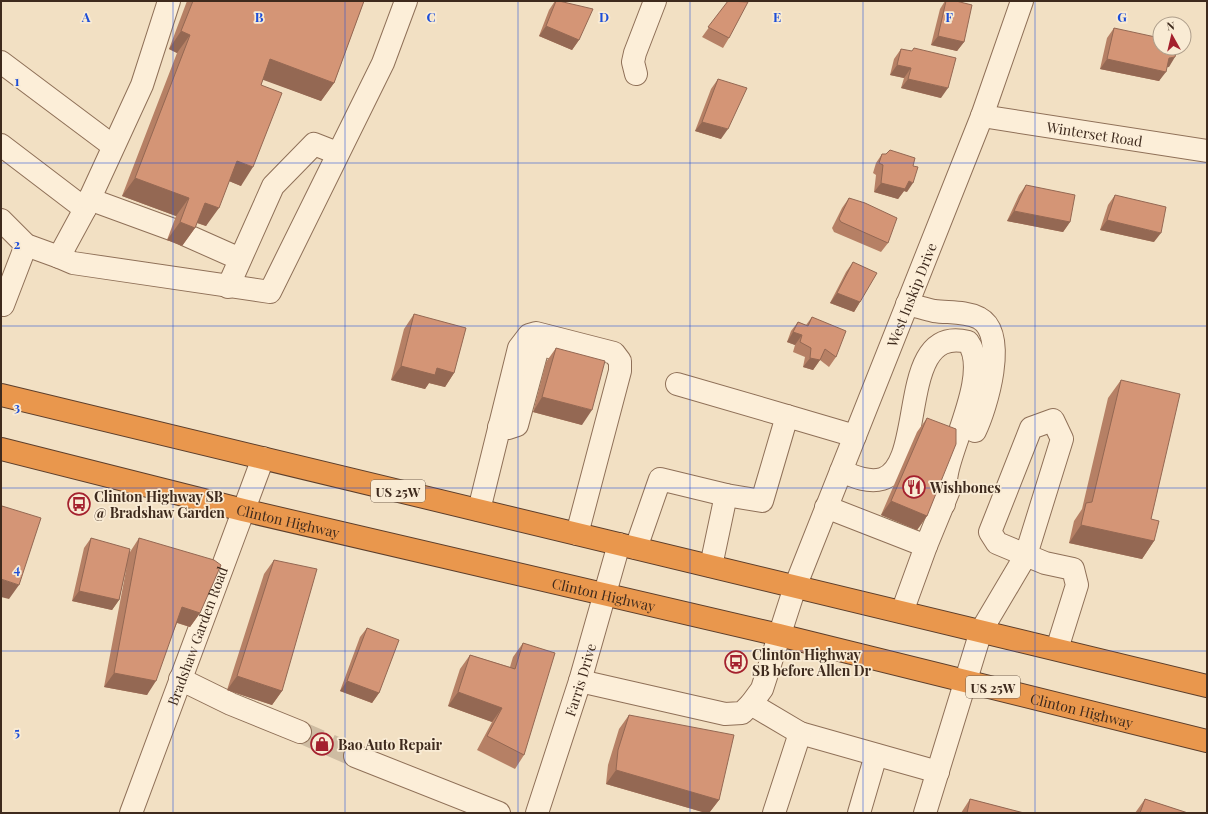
<svg xmlns="http://www.w3.org/2000/svg" width="1208" height="814" viewBox="0 0 1208 814" font-family="'Playfair Display',serif">
<style>
.lines{fill:none;stroke-linecap:round;stroke-linejoin:round}
.minor-tunnel{stroke:#cebca2;stroke-width:22;stroke-dasharray:22 11;stroke-linecap:butt}
.minor-casing{stroke:#8f7058;stroke-width:24}
.highway-casing{stroke:#5d3f2c;stroke-width:24}
.minor{stroke:#fceed8;stroke-width:22}
.highway{stroke:#e9974d;stroke-width:22}
.wall{fill:#b68065}
.shaded-wall{fill:#946853}
.building{fill:#d49576;stroke:#946853}
.grid{fill:none;stroke:#1d4ed8;stroke-width:1;stroke-opacity:0.55}
.labels{text-anchor:middle;dominant-baseline:central;stroke-width:3.5;stroke-linejoin:round;paint-order:stroke}
.shield{fill:#f9ebd4;stroke:#766454;stroke-width:1}
.shield-label{font-size:13px;font-weight:bold;fill:#3e2a1d}
.street-label{font-size:14px;fill:#3e2a1d;stroke:#f9ebd4}
.poi-label{font-size:14px;font-weight:bold;fill:#3e2a1d;stroke:#f9ebd4;text-anchor:start}
.grid-label{font-size:13px;text-anchor:middle;font-weight:bold;fill:#1d4ed8;stroke:#f9ebd4;stroke-width:3.5;stroke-linejoin:round;paint-order:stroke}
</style>
<rect width="100%" height="100%" fill="#f2e0c3"/>
<g class="lines">
<path class="minor-tunnel" d="M300,732L355,756"/>
<g class="minor-casing">
<g id="minor">
<path d="M169,1L142,85L85,209L59,257L73,263L270,292L383,63L406,1"/>
<path d="M1,62L113,146"/>
<path d="M636,74L633,62L635,53L655,1"/>
<path id="s1" d="M982,116L1207,151"/>
<path d="M1,145L85,209"/>
<path d="M89,199L171,229"/>
<path d="M1,220L26,245L59,257"/>
<path d="M186,235L240,259"/>
<path d="M228,287L273,186L314,144L337,153"/>
<path d="M1,304L3,305L26,245"/>
<path d="M907,304C916,306 925,309 934,311C949,313 965,311 979,318C1009,334 986,408 975,431"/>
<path d="M677,384L787,416"/>
<path d="M499,427L508,428L517,425L537,351L540,346H546L565,351"/>
<path d="M841,471C853,476 868,483 882,479C928,465 895,324 968,342C990,372 953,440 947,473C945,483 945,493 944,504"/>
<path d="M726,495L762,501L787,416L855,436"/>
<path d="M826,507L926,546"/>
<path d="M479,510L519,348L529,335L536,333L614,353L620,361V371L577,534"/>
<path d="M636,548L660,479L726,495L711,566"/>
<path d="M902,612L926,546L949,490"/>
<path d="M180,679L231,704L300,732"/>
<path id="s2" d="M580,681L725,714L742,713L751,704L762,689L795,587L982,116L1022,1"/>
<path d="M751,704L800,733L938,772"/>
<path d="M355,756L499,813"/>
<path id="s3" d="M131,813L263,458"/>
<path id="s4" d="M537,813L580,681L619,544"/>
<path d="M774,813L800,733"/>
<path d="M859,813L876,755"/>
<path d="M925,813L981,631L1026,555L1062,439L1053,420L1031,428L990,532L997,543L1045,563L1073,569L1077,585L1057,649"/>
</g>
</g>
<g class="highway-casing">
<g id="highway">
<path d="M1,395L1207,686"/>
<path id="s5" d="M1,449L243,510L779,635L1207,741"/>
</g>
</g>
<use href="#minor" class="minor"/>
<use href="#highway" class="highway"/>
</g>
<path class="wall" d="M187,1H364L334,83L321,101L263,79L261,85L241,186L229,181L206,226L197,223L195,228L182,246L167,240L176,216L122,196L177,53L169,49Z
M555,1L579,40L572,50L539,36L549,10Z
M728,1L729,38L723,48L702,37Z
M945,1H956L964,42L957,51L931,45L940,9Z
M1114,28L1169,67H1167L1159,81L1100,69L1107,38Z
M901,49L941,98L901,88L904,78L890,75L894,59Z
M718,79L721,139L695,131L711,89Z
M882,154L907,192L904,191L898,199L874,192L876,175L873,173L876,163Z
M1026,185L1070,222L1063,232L1007,221L1019,195Z
M1115,195L1154,242L1100,230L1108,205Z
M849,198L888,243L881,252L834,232L832,228L842,208Z
M853,262L860,302L854,312L830,303L846,272Z
M414,314L454,373L445,387L429,383L425,389L391,380L404,329Z
M812,317L836,357L829,367L820,360L813,370L803,367L805,357L793,352L795,345L787,342L791,331L798,322L806,325Z
M556,348L582,425L533,412L546,362Z
M1121,380L1151,519L1154,541L1142,559L1069,543L1074,521L1082,509L1108,398Z
M927,418V516L917,530L881,515L917,432Z
M91,538L130,552L139,538L200,613L190,627L177,623L147,695L104,687L127,565L119,600L112,610L72,601L84,548Z
M274,560L282,691L272,705L227,690L264,574Z
M367,628L379,693L372,703L340,691L360,637Z
M523,643L524,755L515,769L477,750L492,722L448,706L460,669L470,655L510,667L513,657Z
M629,715L719,800L709,813H706L606,784L608,765L619,729Z
M970,799L1024,813H961Z
M1145,799L1188,813H1135Z"/>
<path class="shaded-wall" d="M546,26L579,40L572,50L539,36Z
M181,31L190,35L177,53L169,49Z
M938,36L964,42L957,51L931,45Z
M1175,57L1169,67L1162,68L1169,58Z
M270,59L334,83L321,101L258,78Z
M1107,59L1166,72L1159,81L1100,69Z
M897,65L911,68L904,78L890,75Z
M908,79L948,88L941,98L901,88Z
M702,122L728,129L721,139L695,131Z
M237,161L253,167L241,186L224,179Z
M135,178L189,198L176,216L122,196Z
M909,181L913,183L907,192L904,191L898,199L874,192L881,183Z
M205,203L219,208L206,226L192,221Z
M1014,211L1070,222L1063,232L1007,221Z
M1107,220L1161,233L1154,242L1100,230Z
M180,222L195,228L182,246L167,240Z
M837,293L860,302L854,312L830,303Z
M793,332L802,335L795,345L787,342Z
M810,358L820,360L813,370L803,367Z
M401,366L437,368L454,373L445,387L429,383L425,389L391,380Z
M542,397L592,410L582,425L533,412Z
M891,501L927,516L917,530L881,515Z
M1081,525L1154,541L1142,559L1069,543Z
M1,579L19,585L9,599L1,597Z
M79,591L119,600L112,610L72,601Z
M182,607L200,613L190,627L172,621Z
M114,673L156,681L147,695L104,687Z
M237,676L282,691L272,705L227,690Z
M347,681L379,693L372,703L340,691Z
M458,692L502,708L492,722L448,706Z
M616,770L719,800L709,813H706L606,784Z"/>
<path class="building" d="M193,1H364L334,83L270,59L261,85L282,93L253,167L237,161L219,208L205,203L195,228L180,222L189,198L135,178L190,35L181,31Z
M556,1H559L593,9L579,40L546,26Z
M728,1L748,2L729,38L708,27Z
M946,1H956L972,5L964,42L938,36Z
M1114,28L1160,38V48H1177L1175,57L1169,58L1166,72L1107,59Z
M914,48L956,58L948,88L908,79L911,68L897,65L901,49L912,51Z
M718,79L747,88L728,129L702,122Z
M890,150L915,158L913,166L918,167L913,183L909,181L905,189L881,183L883,165L879,163L882,154H886Z
M1026,185L1075,195L1070,222L1014,211Z
M1115,195L1166,207L1161,233L1107,220Z
M849,198L865,203L897,218L888,243L841,222L839,219Z
M853,262L877,273L860,302L837,293Z
M414,314L466,328L454,373L437,368L435,375L401,366Z
M812,317L846,331L836,357L825,349L820,360L810,358L811,348L800,342L802,335L793,332L798,322L808,326Z
M556,348L605,361L592,410L542,397Z
M1121,380L1180,394L1151,519L1159,521L1154,541L1081,525L1086,503L1092,502Z
M927,418L956,429V444L927,516L891,501Z
M2,506L41,518L19,585L1,579V509Z
M91,538L130,549L119,600L79,591Z
M139,538L214,560L221,565L200,613L182,607L156,681L114,673Z
M274,560L317,569L282,691L237,676Z
M367,628L399,640L379,693L347,681Z
M523,643L555,653L524,755L487,736L502,708L458,692L470,655L515,669Z
M629,715L734,735L719,800L616,770L618,750Z
M970,799L1024,813H967Z
M1145,799L1188,813H1140Z"/>
<path class="grid" d="M173,1V813M345,1V813M518,1V813M690,1V813M863,1V813M1035,1V813M1,163H1207M1,326H1207M1,488H1207M1,651H1207"/>
<defs>
<g id="restaurant-ring" transform="scale(1.15)"><circle r="9.5" fill="#f9ebd4" stroke="#a4212e" stroke-width="1.5"/><path d="M-5-6h1v4h1v-4h1v4h1v-4h1v5L-1.5 .5V6h-2V.5L-5-1ZM5-6V6H3V1.5H1.5Q1.5-4 5-6Z" fill="#a4212e"/></g>
<g id="bus-ring" transform="scale(1.15)"><circle r="9.5" fill="#f9ebd4" stroke="#a4212e" stroke-width="1.5"/><path d="M-5-6H5V4H4V6H2V4H-2V6H-4V4H-5ZM-3.5-4V0h7V-4ZM-3.5 1.2v1.5H-2V1.2ZM2 1.2v1.5H3.5V1.2Z" fill="#a4212e"/></g>
<g id="shop-ring" transform="scale(1.15)"><circle r="9.5" fill="#f9ebd4" stroke="#a4212e" stroke-width="1.5"/><path d="M-5-2.5h2.3a2.7 3.5 0 0 1 5.4 0H5L5.5 6h-11ZM-1.5-2.5h3a1.5 2.3 0 0 0-3 0Z" fill="#a4212e"/></g>
</defs>
<g fill-rule="evenodd">
<use href="#restaurant-ring" x="914" y="487"/>
<use href="#bus-ring" x="79" y="504"/>
<use href="#bus-ring" x="736" y="662"/>
<use href="#shop-ring" x="322" y="744"/>
</g>
<g class="labels">
<g class="shield">
<rect x="371" y="480" width="54" height="22" rx="3"/>
<rect x="966" y="676" width="54" height="22" rx="3"/>
</g>
<g class="shield-label">
<text x="398" y="491">US 25W</text>
<text x="993" y="687">US 25W</text>
</g>
<g class="street-label">
<text stroke="none"><textPath href="#s1" startOffset="114">Winterset Road</textPath></text>
<text stroke="none"><textPath href="#s2" startOffset="619">West Inskip Drive</textPath></text>
<text stroke="none"><textPath href="#s5" startOffset="296">Clinton Highway</textPath></text>
<text stroke="none"><textPath href="#s5" startOffset="620">Clinton Highway</textPath></text>
<text stroke="none"><textPath href="#s3" startOffset="189">Bradshaw Garden Road</textPath></text>
<text stroke="none"><textPath href="#s4" startOffset="140">Farris Drive</textPath></text>
<text stroke="none"><textPath href="#s5" startOffset="1112">Clinton Highway</textPath></text>
</g>
<g class="poi-label">
<text x="930" y="487">Wishbones</text>
<text x="94" y="496">Clinton Highway SB<tspan x="94" dy="16">@ Bradshaw Garden</tspan></text>
<text x="752" y="654">Clinton Highway<tspan x="752" dy="16">SB before Allen Dr</tspan></text>
<text x="338" y="744">Bao Auto Repair</text>
</g>
</g>
<g class="grid-label">
<text x="86" y="22">A</text>
<text x="259" y="22">B</text>
<text x="431" y="22">C</text>
<text x="604" y="22">D</text>
<text x="777" y="22">E</text>
<text x="949" y="22">F</text>
<text x="1122" y="22">G</text>
<text x="17" y="86">1</text>
<text x="17" y="249">2</text>
<text x="17" y="412">3</text>
<text x="17" y="574">4</text>
<text x="17" y="737">5</text>
</g>
<rect width="1208" height="814" fill="none" stroke="#3e2a1d" stroke-width="4"/>
<g transform="translate(1172 36) rotate(352)"><circle r="19" fill="#f9ebd4" stroke="#ae9e8b"/>
<path d="M0-3L7 15L0 10L-7 15Z" fill="#a4212e"/>
<text y="-6" font-size="11" font-weight="bold" text-anchor="middle" fill="#3e2a1d">N</text>
</g>
</svg>
